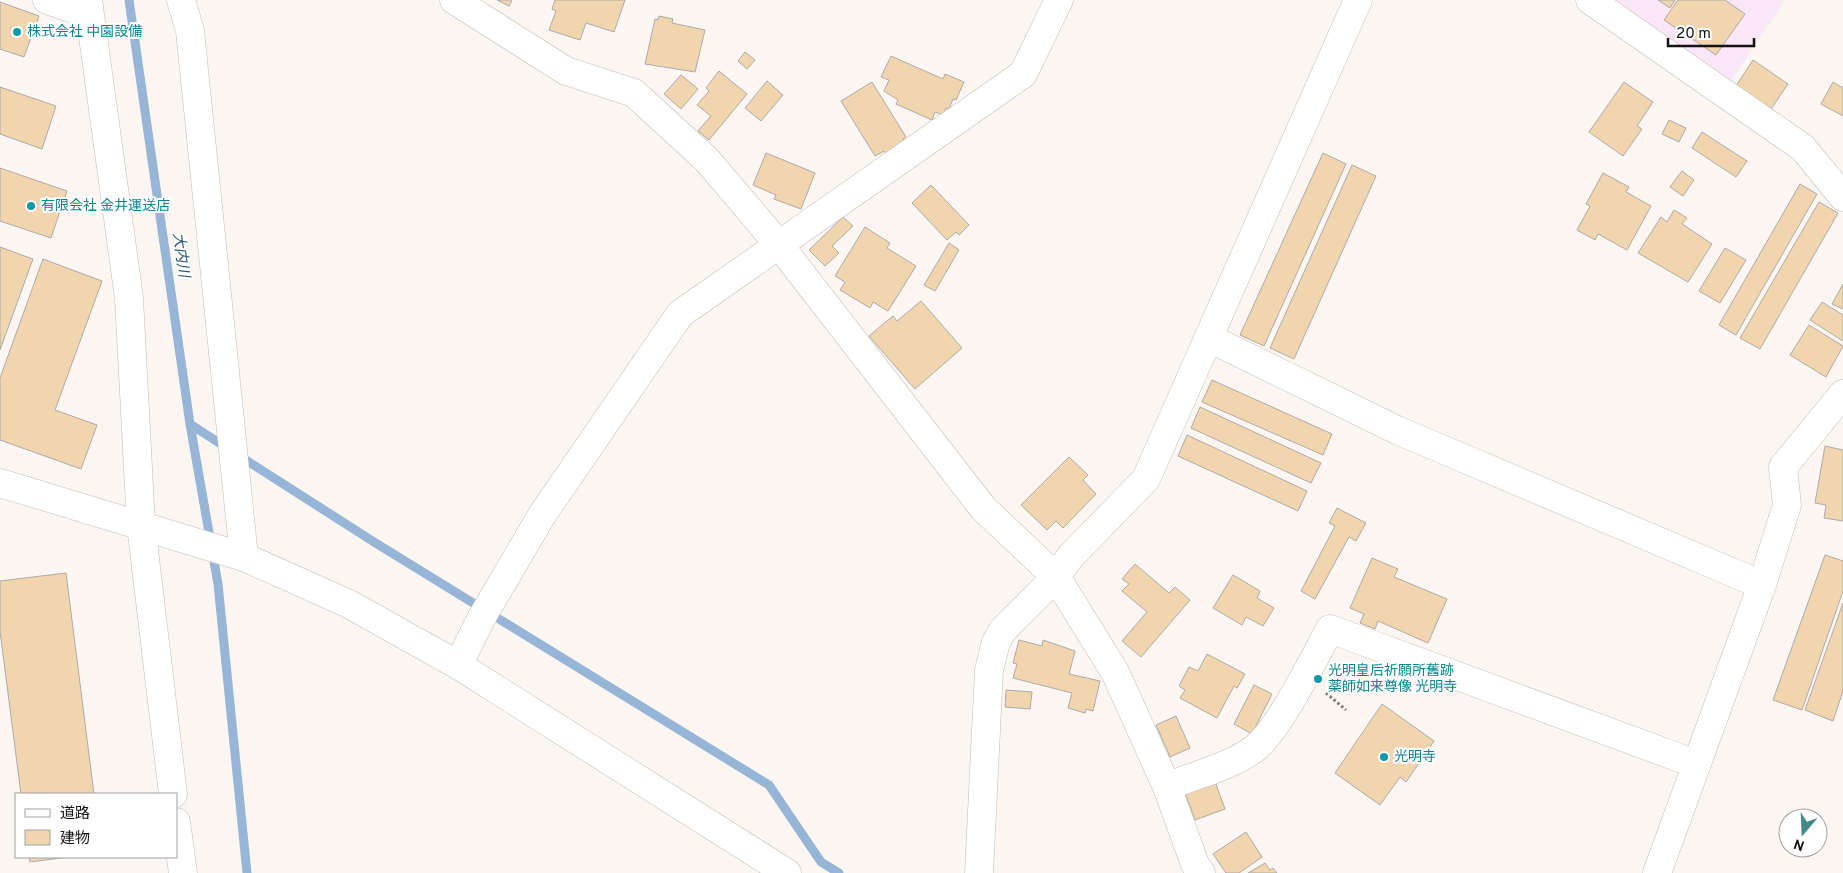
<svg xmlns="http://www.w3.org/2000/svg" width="1843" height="873" viewBox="0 0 1843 873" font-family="Overpass,'Noto Sans JP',sans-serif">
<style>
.education{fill:#f9e6f7}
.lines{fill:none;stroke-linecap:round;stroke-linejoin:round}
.stream{stroke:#97b5d6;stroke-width:9}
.building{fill:#f0d5af;stroke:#aeaaa6}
.street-casing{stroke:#c0bbb8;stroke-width:29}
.secondary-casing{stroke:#c0bbb8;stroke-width:29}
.path{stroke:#807d7a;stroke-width:3;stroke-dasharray:2.5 2.5;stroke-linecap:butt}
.street{stroke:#fff;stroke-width:28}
.secondary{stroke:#fff;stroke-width:28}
.culture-dot{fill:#0f9aa8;stroke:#fff;stroke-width:2}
.labels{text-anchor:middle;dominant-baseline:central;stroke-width:4;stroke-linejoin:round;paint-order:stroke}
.culture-label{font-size:14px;fill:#0d838f;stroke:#fff;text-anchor:start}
.water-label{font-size:15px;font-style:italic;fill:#2b5683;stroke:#fff}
</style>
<rect width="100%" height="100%" fill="#fbf6f2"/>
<path class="education" d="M1604,0H1785L1728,85Z"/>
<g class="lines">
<path class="stream" d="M129,0L190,424L218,584L247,873
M190,424L227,448
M238,455L374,542L769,785L821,862L839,873"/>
</g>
<path class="building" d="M497,0H512L509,6Z
M555,0H625L614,32L586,23L580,40L549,30L556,11L552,9Z
M1658,0H1675L1670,8Z
M1678,0H1725L1745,14L1716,55L1664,20Z
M0,2L39,16L24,57L0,49Z
M659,16L673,19L672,23L705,30L695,72L645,64L655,19L658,20Z
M745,52L755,60L747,69L738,61Z
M891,56L943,79L945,74L964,82L956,100L953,99L949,109L946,108L943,115L935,112L932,120L896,104L898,100L884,91L889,80L881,77Z
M1753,60L1788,84L1771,109L1736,86Z
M719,71L747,94L709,140L698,131L711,116L697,105L709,91L706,88Z
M681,75L698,89L681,109L664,94Z
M767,81L783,95L761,121L745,108Z
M872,82L906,137L903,139L906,143L887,155L884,151L875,156L841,101Z
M1624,82L1653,102L1637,126L1642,129L1623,156L1589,132Z
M1833,82L1843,88V116L1821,104Z
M0,87L56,106L42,149L0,134Z
M1669,120L1686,128L1679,142L1662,134Z
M1702,132L1747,161L1736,177L1692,148Z
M766,153L815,173L801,209L774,199L776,195L753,185Z
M1323,153L1346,164L1264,346L1240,335Z
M1352,165L1376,176L1294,359L1270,348Z
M0,168L67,191L51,238L0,221Z
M1682,171L1694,180L1683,196L1670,187Z
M1603,173L1629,187L1626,192L1651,206L1627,250L1598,234L1595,240L1577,230L1590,206L1586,204Z
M1800,184L1817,194L1736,335L1719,325Z
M931,185L969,225L959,235L956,232L947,240L912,203Z
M1819,202L1838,213L1760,349L1740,338Z
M1674,210L1687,218L1682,224L1712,244L1688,282L1638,253L1661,217L1667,222Z
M843,217L853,226L832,246L839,253L825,266L809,250Z
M865,227L890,243L887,248L916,266L888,311L873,302L870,308L840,290L845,282L835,276Z
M949,243L959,250L935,291L924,285Z
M0,247L33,259L0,350Z
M1725,248L1746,260L1720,303L1699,291Z
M43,259L102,281L55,410L97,425L81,469L0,440V378Z
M1843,284V309L1832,304Z
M921,301L962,348L915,389L869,336L893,316L897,321Z
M1822,302L1843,315V341L1810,320Z
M1809,325L1843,346L1826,377L1790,355Z
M1212,380L1332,434L1323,455L1202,402Z
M1200,407L1321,463L1311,483L1191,428Z
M1187,435L1307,491L1298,511L1178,456Z
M1825,446L1843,450V521L1824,518L1826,505L1815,503Z
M1069,457L1088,475L1083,480L1096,494L1063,528L1056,521L1047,530L1021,505Z
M1337,508L1366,523L1356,541L1349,537L1315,599L1301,591L1335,526L1329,523Z
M1825,555L1843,561V591L1802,710L1773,700Z
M1372,558L1398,569L1394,577L1447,599L1428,643L1378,621L1375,629L1360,623L1364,614L1350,608Z
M1135,564L1169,593L1175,587L1190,600L1141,657L1122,641L1147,612L1122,591L1129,584L1122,579Z
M66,573L94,794H21L0,631V581Z
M1233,575L1260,591L1257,598L1274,608L1263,626L1246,617L1242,625L1213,608Z
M1843,603V691L1833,721L1805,710Z
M1019,640L1042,646L1043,640L1075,651L1069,674L1100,681L1093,711L1086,709L1085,713L1068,708L1072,693L1013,678L1017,664L1013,663Z
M1207,654L1245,674L1237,688L1234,686L1217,718L1180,698L1185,690L1179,686L1189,667L1198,671Z
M1254,685L1272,694L1252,734L1234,724Z
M1006,690L1032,692L1030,709L1005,707Z
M1382,704L1434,741L1406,782L1400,777L1380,805L1335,773Z
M1176,716L1190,748L1170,757L1156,725Z
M1214,779L1225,809L1195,820L1184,790Z
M1246,832L1262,857L1239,873H1226L1213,854Z
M29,857H69L30,862Z
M1265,863L1270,870L1273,868L1277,873H1248Z"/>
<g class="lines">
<g class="street-casing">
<path id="street" d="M181,0L190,31L244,557
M454,0L566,71L634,93L707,160L780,246L983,508L1056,577L1115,672L1167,787L1195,864L1201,873
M1590,0L1803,148L1843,197
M1209,338L1397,430L1762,585
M458,665L482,617L542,515L680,314L1023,74L1059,0
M1167,787C1196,774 1228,768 1254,749C1280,729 1313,659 1330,629L1696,764
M979,873L989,670L996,642L1003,630L1056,577L1070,557L1146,479L1358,0
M1657,873L1762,585L1787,505L1783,467L1843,394"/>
</g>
<g class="secondary-casing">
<path id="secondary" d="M47,0L89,14
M88,0L129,298L141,525L173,794
M0,483L244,557L349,604L458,665L787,873
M176,822L183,873"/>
</g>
<path class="path" d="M1326,693L1346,710"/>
<use href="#street" class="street"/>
<use href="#secondary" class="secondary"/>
</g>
<g class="culture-dot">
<circle cx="17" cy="32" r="5"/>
<circle cx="31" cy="206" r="5"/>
<circle cx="1318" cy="679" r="5"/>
<circle cx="1384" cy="757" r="5"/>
</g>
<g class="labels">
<g class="culture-label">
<text x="27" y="32">株式会社 中園設備</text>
<text x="41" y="206">有限会社 金井運送店</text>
<text x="1328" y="671">光明皇后祈願所舊跡<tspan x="1328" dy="16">薬師如来尊像 光明寺</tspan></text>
<text x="1394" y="757">光明寺</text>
</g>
<g class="water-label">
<text transform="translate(180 255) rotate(82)">大内川</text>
</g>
</g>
<rect x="15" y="793" width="162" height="65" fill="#ffffff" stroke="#a1a1a0"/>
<rect x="25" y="809" width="25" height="8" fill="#ffffff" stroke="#a1a1a0"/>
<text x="60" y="818" font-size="15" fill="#151312">道路</text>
<rect x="25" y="830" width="25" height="15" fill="#f0d5af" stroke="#a1a1a0"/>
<text x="60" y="843" font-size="15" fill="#151312">建物</text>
<g transform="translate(1803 833) rotate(199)"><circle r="24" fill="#ffffff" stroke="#a1a1a0"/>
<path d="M0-4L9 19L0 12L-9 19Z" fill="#418a89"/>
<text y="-8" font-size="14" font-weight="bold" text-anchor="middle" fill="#151312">N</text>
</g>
<path d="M1668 38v8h86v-8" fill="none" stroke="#151312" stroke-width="2.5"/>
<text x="1676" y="38" font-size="15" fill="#151312" stroke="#ffffff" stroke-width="4" paint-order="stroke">20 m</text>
</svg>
